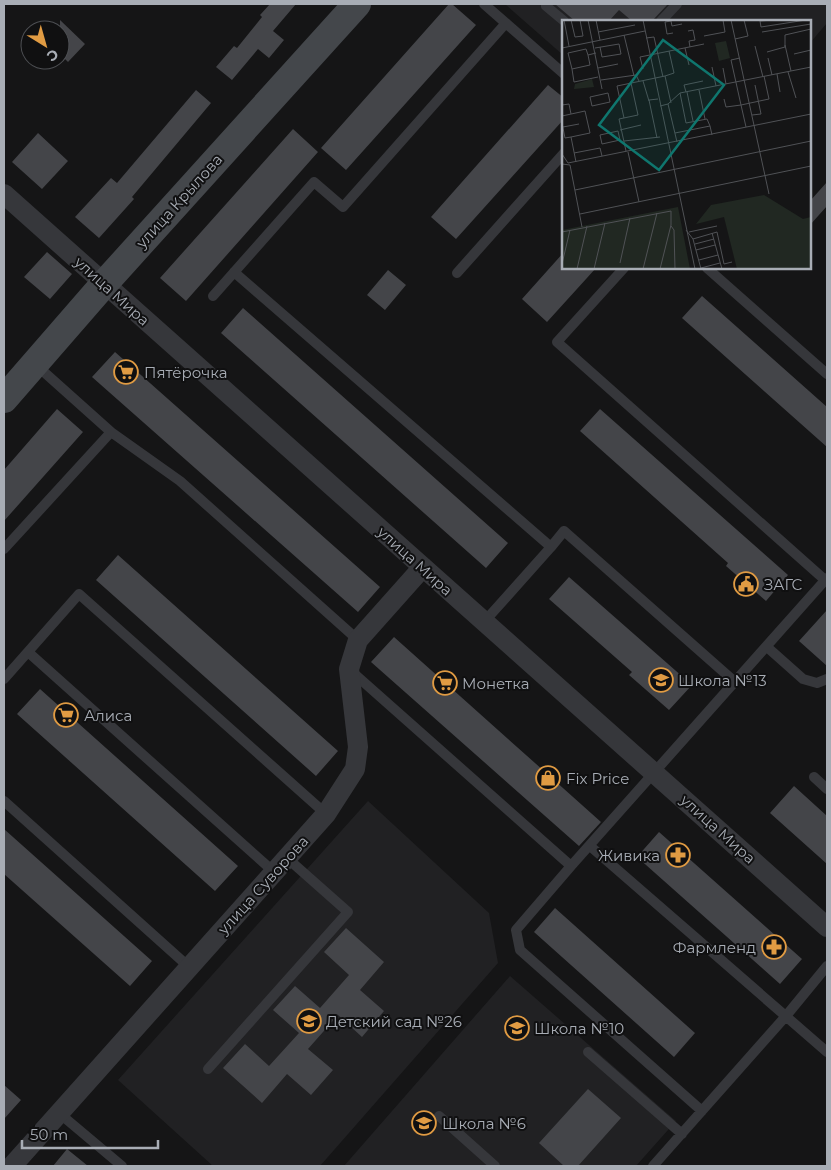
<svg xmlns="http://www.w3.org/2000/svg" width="831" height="1170" viewBox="0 0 831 1170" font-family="Montserrat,sans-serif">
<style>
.built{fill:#212123}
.building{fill:#444549}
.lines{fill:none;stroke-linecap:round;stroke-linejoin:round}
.lane{stroke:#36373b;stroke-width:10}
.street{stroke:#36373b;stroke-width:20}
.secondary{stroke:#44474b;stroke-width:28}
.labels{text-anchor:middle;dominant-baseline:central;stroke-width:4;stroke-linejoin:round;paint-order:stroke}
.street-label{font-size:15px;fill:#a8adb5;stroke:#101011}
.poi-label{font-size:15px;fill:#a8adb5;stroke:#101011;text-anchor:start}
.inset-road{fill:none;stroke:#505256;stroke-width:1}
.view{fill:#0f766e;fill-opacity:0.15;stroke:#0f766e;stroke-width:2.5}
.inset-edge{fill:none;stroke:#a8adb5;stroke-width:2.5}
</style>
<rect width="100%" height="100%" fill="#151516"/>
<path class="built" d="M505,4H827V23L810,43V21H564L563,55Z
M368,801L489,913L498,963L320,1166H213L118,1080Z
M510,976L676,1121L636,1166H344Z"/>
<path class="building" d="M270,4H296L273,31L284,40L269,58L258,49L232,80L216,67L234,46L237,48L262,17L260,15Z
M449,4H452L476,25L346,170L321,148Z
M555,4H668L652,21H632L619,10L609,21H575Z
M60,20L85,44L68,62L60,54Z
M548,85L564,98V119L456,239L431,217Z
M196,90L211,103L132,197L134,199L99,238L75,217L111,178L117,183Z
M293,129L318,152L186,301L160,278Z
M38,133L68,161L42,189L12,162Z
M827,182V206L810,225V201Z
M47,252L72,274L50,299L24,277Z
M564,252V268H596L547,322L522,299Z
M388,270L406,285L385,310L367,295Z
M702,296L827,407V447L682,318Z
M243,308L508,543L486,568L221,333Z
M115,352L380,587L358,612L92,377Z
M57,409L83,432L4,521V470Z
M600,409L788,575L766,601L726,566L728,563L580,431Z
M118,555L338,751L316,776L96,580Z
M569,577L692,685L669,710L629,675L632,672L549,599Z
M827,610V666L799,641Z
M394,637L601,822L579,846L371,662Z
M40,689L238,866L215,891L17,714Z
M794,786L827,816V864L770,813Z
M4,829L152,961L130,986L4,874Z
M659,832L802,959L780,984L637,857Z
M555,908L695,1033L674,1057L534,932Z
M346,928L384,962L360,990L384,1011L362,1037L338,1015L308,1049L333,1070L311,1095L287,1074L262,1103L223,1068L245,1044L269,1066L299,1033L273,1010L295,986L320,1008L349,975L324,952Z
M4,1085L21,1100L4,1119Z
M588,1089L621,1118L578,1166H564L539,1143Z
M67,1149L88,1166H53Z"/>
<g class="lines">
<path class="lane" d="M484,4L564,74
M547,4L546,6L564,21
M661,21L677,4
M624,268L557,342L825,580
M707,268L827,374
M234,272L551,547L484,622
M457,273L564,153
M213,296L314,182L343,207L506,23
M35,364L111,432L180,481L358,640
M551,547L564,531L735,682
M4,549L111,432
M767,647L803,679L817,683L827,679
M28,652L274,872
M350,670L571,866L827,578
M4,679L79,594L326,814
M814,777L827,789
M4,801L189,967
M590,846L827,1052
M571,866L516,930L520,950L702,1111
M588,1052L682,1134
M208,1069L348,912L287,858
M59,1113L122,1166
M439,1116L495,1166
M653,1166L786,1016L827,966"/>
<path class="street" d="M4,194L827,927
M12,1166L326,814L355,769L358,747L349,669L358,640L423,567"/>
<path class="secondary" d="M4,399L104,284L357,4"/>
</g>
<defs>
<g id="supermarket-ring" transform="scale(1.25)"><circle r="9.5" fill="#101011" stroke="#e09b43" stroke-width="1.5"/><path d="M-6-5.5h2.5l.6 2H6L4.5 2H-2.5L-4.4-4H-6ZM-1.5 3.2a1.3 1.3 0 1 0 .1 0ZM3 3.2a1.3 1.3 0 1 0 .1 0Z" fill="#e09b43"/></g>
<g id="civic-ring" transform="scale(1.25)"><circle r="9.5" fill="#101011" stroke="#e09b43" stroke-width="1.5"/><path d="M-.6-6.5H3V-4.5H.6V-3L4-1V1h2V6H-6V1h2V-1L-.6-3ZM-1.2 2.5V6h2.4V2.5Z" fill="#e09b43"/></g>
<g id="school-ring" transform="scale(1.25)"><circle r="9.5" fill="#101011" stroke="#e09b43" stroke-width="1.5"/><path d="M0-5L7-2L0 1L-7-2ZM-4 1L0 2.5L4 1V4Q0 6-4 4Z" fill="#e09b43"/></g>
<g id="shop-ring" transform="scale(1.25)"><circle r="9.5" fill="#101011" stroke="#e09b43" stroke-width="1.5"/><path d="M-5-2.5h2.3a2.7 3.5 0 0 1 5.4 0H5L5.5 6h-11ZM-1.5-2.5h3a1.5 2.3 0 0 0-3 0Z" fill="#e09b43"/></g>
<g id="pharmacy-ring" transform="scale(1.25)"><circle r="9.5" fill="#101011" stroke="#e09b43" stroke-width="1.5"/><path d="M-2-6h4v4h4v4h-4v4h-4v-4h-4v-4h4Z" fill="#e09b43"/></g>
</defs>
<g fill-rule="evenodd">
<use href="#supermarket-ring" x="126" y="372"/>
<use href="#civic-ring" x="746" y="584"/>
<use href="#school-ring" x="661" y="680"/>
<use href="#supermarket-ring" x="445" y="683"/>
<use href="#supermarket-ring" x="66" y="715"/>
<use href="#shop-ring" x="548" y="778"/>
<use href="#pharmacy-ring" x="678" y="855"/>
<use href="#pharmacy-ring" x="774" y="947"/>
<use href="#school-ring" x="309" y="1021"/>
<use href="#school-ring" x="517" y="1028"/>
<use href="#school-ring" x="424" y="1123"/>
</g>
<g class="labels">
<g class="street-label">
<text transform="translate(179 201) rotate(-48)">улица Крылова</text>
<text transform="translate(112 291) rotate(42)">улица Мира</text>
<text transform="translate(415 561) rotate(42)">улица Мира</text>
<text transform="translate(718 829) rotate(42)">улица Мира</text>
<text transform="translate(263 885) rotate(-48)">улица Суворова</text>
</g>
<g class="poi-label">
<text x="144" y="372">Пятёрочка</text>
<text x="764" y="584">ЗАГС</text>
<text x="678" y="680">Школа №13</text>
<text x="462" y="683">Монетка</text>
<text x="84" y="715">Алиса</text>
<text x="566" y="778">Fix Price</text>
<text x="660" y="855" text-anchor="end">Живика</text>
<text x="756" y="947" text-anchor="end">Фармленд</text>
<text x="326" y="1021">Детский сад №26</text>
<text x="534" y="1028">Школа №10</text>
<text x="442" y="1123">Школа №6</text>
</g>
</g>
<g transform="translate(562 20)">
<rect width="249" height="249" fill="#151516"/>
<path d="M164,21L168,38L157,41L153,23ZM30,59L32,67L12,69L13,64ZM202,175L241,199L249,197V249H175L162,197L134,204L149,185ZM116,187L128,249H0V210Z" fill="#212822"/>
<path class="inset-road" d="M2,0L7,26M9,0L13,17L21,16L18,0M26,0L40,69M34,0L38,20M81,0L133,249M169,0L207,174M212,0L198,1L199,7L244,0M109,1L103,2L105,14L111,13M109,1L110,6L120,4M126,11L131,10L133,20L127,21L128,27M36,12L73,5M200,12L249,4M62,15L72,56M142,16L163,12L161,0M84,18L92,17L101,57M173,19L186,16L182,0M223,25L229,51M193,26L201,57M0,28L83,11M33,28L57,24L59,34L40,37L38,27M123,28L127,45M205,32L223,27V15L249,9M232,34L249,30M26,35L28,45L10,49L6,33L24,29L26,35L34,33M206,38L210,55M150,47L154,66M36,48L56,44M161,48L164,64M10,49L12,62L36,57M81,49L78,37L142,24M226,52L234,78M215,54L218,72M103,56L112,53L107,31M39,60L74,55L77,61M81,61L87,81M137,70L143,99M124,72L122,65L141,61M125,72L131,101M46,73L48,82L30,86L28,77ZM118,73L124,103L145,99L148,106M162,79L164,87L179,85L169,40L178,38M106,84L115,122M0,85L7,84L9,94M98,86L106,84L118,73L249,47M190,95L199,94L193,65M0,96L23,91L28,113L9,117M62,98L55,66L103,56L109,83M0,103L3,118L9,117L14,142M1,107L17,104M184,107L179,85L207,79L202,56M58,110L79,105M56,111L58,120L40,124L38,115ZM113,113L148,106L150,115M95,118L87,80L96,79M62,121L98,117M64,131L57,99L76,95L69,63M66,132L77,182M12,133L38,128L40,136M0,134L6,143L249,94M0,144L8,145L20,207M13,170L249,121M18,194L249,146M109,206L112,210L113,249M124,210L131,219L139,249M0,212L109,191V205L98,249M127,212L155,206M150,213L160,249M131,219L155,212L162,244L170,242M133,224L152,219M134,230L153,225M137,240L156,235M58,243L68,198M0,244L8,210M139,248L158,243M15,249L25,206M32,249L43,203M81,249L95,193"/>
<path class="view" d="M101,20L162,65L97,150L37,105Z"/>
<rect width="249" height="249" class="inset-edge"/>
</g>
<rect width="831" height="1170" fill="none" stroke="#a8adb5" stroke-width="10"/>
<g transform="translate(45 45) rotate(143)"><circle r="24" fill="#101011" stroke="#4d4f53"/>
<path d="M0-4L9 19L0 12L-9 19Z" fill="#e09b43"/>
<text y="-8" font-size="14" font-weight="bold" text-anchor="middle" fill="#a8adb5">С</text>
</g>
<path d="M22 1140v8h136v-8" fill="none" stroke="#a8adb5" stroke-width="2.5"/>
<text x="30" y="1140" font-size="15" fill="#a8adb5" stroke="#101011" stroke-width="4" paint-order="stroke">50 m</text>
</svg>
